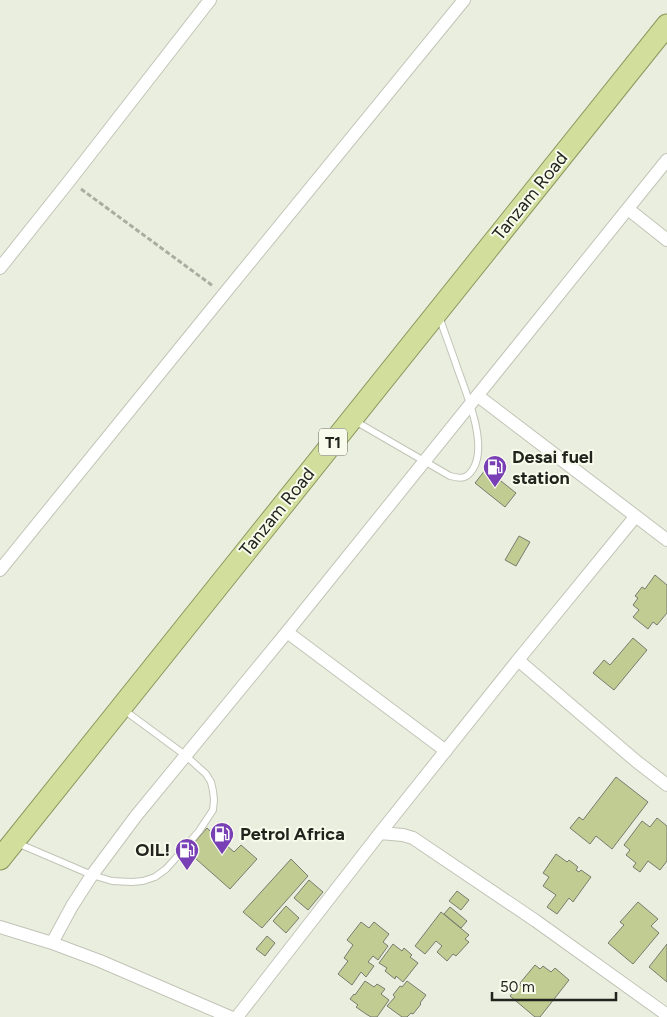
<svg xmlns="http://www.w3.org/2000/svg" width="667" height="1017" viewBox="0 0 667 1017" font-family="Figtree,sans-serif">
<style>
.building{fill:#c0cc92;stroke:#787b6e}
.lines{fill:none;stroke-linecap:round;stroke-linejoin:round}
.service-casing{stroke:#c1c4b6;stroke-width:8}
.minor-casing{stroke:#c1c4b6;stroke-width:14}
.trunk-casing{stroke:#8c985f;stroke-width:23}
.path{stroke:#aaada1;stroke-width:3;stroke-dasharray:5 2.5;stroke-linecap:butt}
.service{stroke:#fff;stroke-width:6}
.minor{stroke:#fff;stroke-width:12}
.trunk{stroke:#d2df9c;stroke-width:21}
.labels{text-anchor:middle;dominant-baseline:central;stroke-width:4;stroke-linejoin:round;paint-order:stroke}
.shield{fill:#f8fbec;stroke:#62645b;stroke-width:1}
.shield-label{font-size:16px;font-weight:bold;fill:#21231d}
.street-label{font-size:18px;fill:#21231d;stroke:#f8fbec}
.poi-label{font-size:18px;font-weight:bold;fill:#21231d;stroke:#f8fbec;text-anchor:start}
</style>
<rect width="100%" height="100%" fill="#eaeedf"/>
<path class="building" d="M486,469L516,493L505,507L475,483Z
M519,536L530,542L516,566L505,560Z
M655,575L667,585V613L657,625L653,622L648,629L633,617L639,610L633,605L638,598L635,596L642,587L645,589Z
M633,638L647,650L614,690L593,673L604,660L610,665Z
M616,777L648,802L612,849L596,836L590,844L570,828L579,817L583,820Z
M657,818L667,826V861L660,870L648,861L640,872L633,867L636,863L626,855L630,850L624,845L642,821L650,827Z
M207,828L234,852L241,845L257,859L230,889L187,851Z
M556,854L567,862L569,860L578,867L576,870L579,872L581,870L591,877L573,902L569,898L557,914L547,907L556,895L543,886L549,877L543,873Z
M291,859L308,876L262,928L243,912Z
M309,880L323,892L308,910L294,898Z
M457,891L469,900L461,910L449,901Z
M638,902L658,919L651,926L659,933L633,964L608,943L624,925L620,922Z
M286,906L299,918L286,933L273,921Z
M450,907L467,921L461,928L444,914Z
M441,912L469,935L465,939L469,942L456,956L453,954L447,961L437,952L442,946L436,941L425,954L415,946Z
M361,922L369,928L374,922L389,934L383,942L388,946L378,960L373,956L368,962L374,966L366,977L361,972L352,985L338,974L348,961L344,958L353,945L347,940Z
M267,936L275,943L265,956L256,949Z
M393,944L402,951L404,948L412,955L410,957L418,963L403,982L396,976L395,979L385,971L387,968L379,963Z
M667,944V982L649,967Z
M535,965L540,969L543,966L551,972L555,968L569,980L540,1017H535L510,996L519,984L524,988L525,987L520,983Z
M365,981L374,987L377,984L385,989L381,994L389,1000L377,1017H371L366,1014L356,1007L358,1005L350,999L354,994L355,995Z
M407,981L426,995L420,1003L421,1004L413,1014L411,1013L407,1017H402L387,1006L395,997L393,995L400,986L402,987Z"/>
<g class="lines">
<g class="service-casing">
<path id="service" d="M355,421L450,476C461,479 467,479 473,469C488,445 467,395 458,370C452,352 445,334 439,316
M17,843L92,875L112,881L132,882L143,881L155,877L166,869L175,859L199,831L213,810L214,800L213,791L211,782L206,774L185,755L124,710"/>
</g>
<g class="minor-casing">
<path id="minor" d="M628,209L667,240
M0,268L70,180L210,0
M478,396L667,540
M0,570L224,294L464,0
M287,632L446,751
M518,660L636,761L667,785
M380,833L403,835L413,838L536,921L667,1015
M0,927L52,943L100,961L230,1017
M52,943L72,906L92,875L136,816L287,632L667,160
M237,1017L380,833L518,660L635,517"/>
</g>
<g class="trunk-casing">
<path id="trunk" d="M0,859L667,25"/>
</g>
<path class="path" d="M81,189L213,286"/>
<use href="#service" class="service"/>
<use href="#minor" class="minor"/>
<use href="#trunk" class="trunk"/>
</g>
<defs>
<g id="fuel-pin" transform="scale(1.25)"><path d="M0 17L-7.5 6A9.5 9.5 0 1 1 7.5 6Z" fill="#793fb5" stroke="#f8fbec"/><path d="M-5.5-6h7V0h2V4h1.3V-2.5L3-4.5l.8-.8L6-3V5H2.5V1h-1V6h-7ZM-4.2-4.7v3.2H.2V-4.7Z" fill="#fff"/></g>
</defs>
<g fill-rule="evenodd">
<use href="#fuel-pin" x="495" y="467"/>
<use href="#fuel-pin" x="222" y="834"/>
<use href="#fuel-pin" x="187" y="850"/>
</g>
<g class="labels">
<rect class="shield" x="319" y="428.5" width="28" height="27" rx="4"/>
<g class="shield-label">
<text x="333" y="442">T1</text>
</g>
<g class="street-label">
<text transform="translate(530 196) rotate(-51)">Tanzam Road</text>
<text transform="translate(277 512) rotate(-51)">Tanzam Road</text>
</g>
<g class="poi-label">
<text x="512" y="457">Desai fuel<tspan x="512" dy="21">station</tspan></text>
<text x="240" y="834">Petrol Africa</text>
<text x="170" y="850" text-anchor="end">OIL!</text>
</g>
</g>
<path d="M492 992v8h124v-8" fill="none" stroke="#21231d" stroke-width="2.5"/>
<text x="500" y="992" font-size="15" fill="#21231d" stroke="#f8fbec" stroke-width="4" paint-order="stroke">50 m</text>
</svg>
